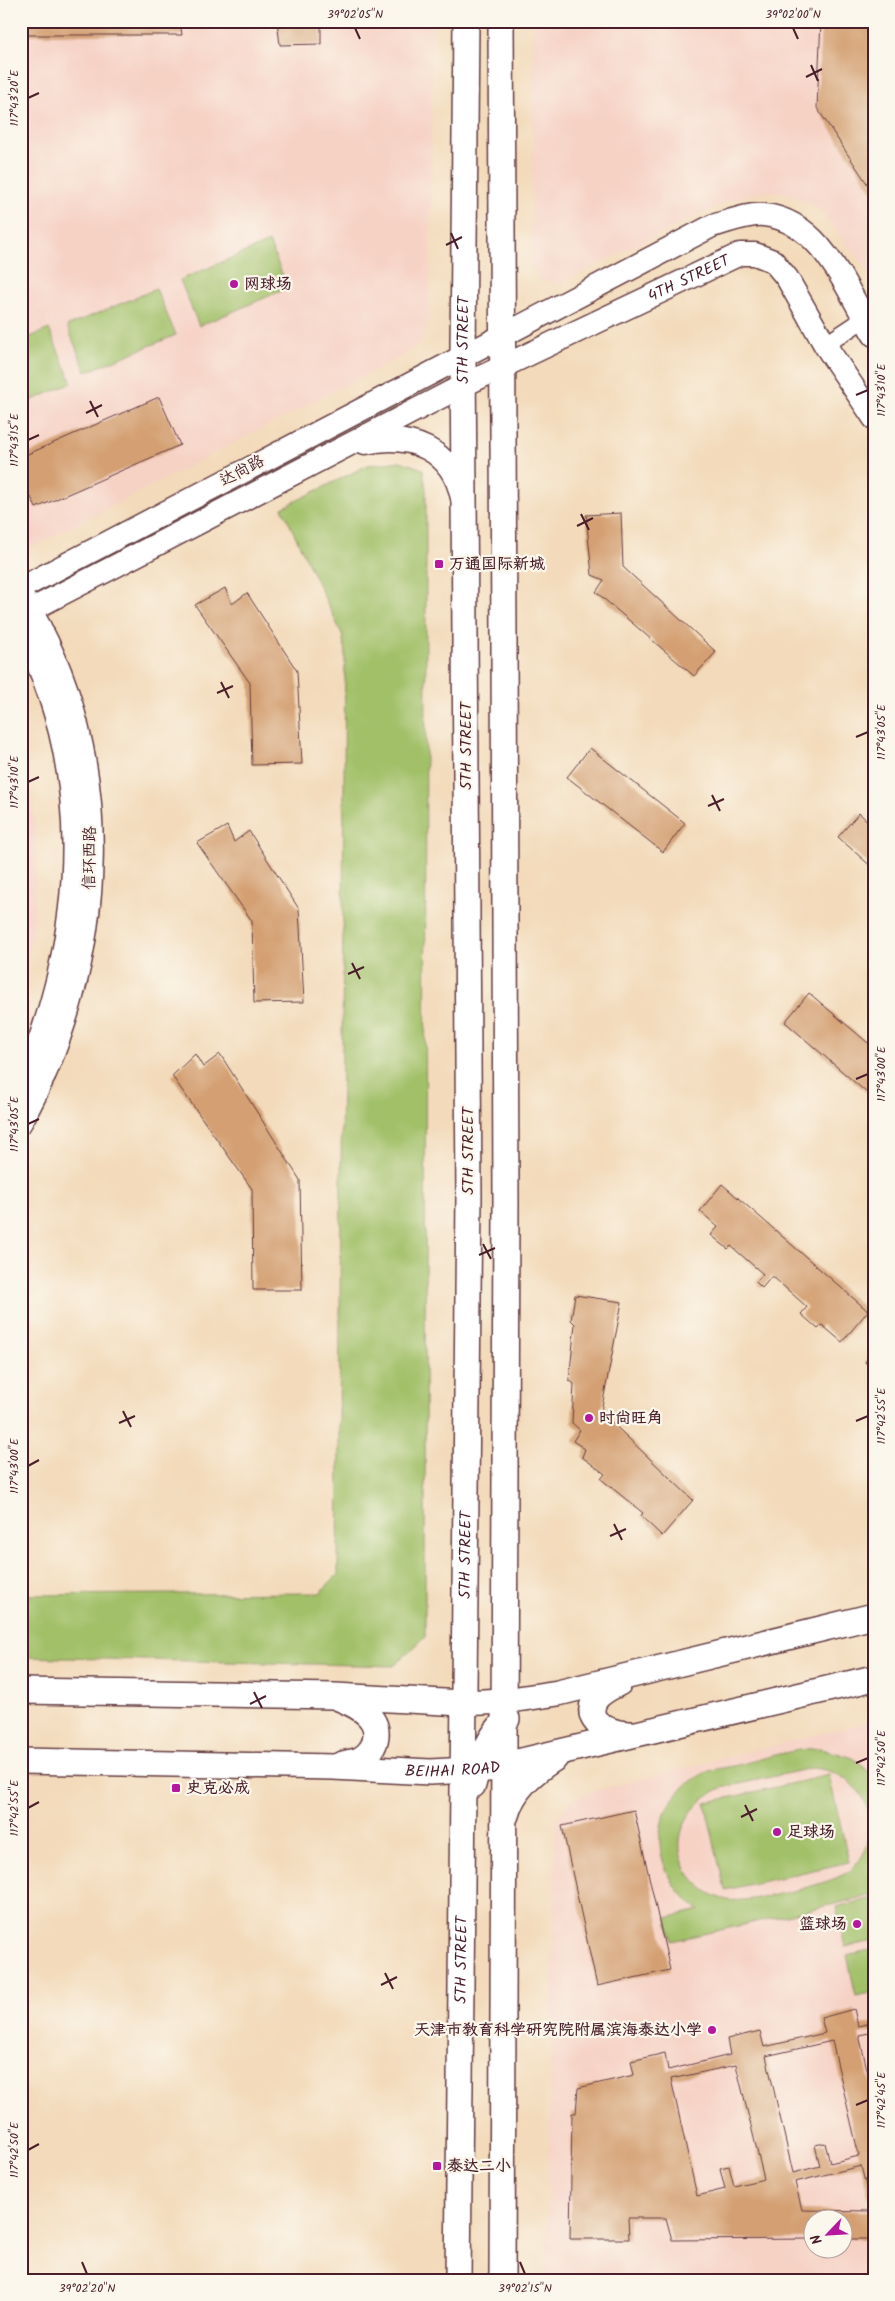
<svg xmlns="http://www.w3.org/2000/svg" width="895" height="2301" viewBox="0 0 895 2301" font-family="Kalam,'LXGW WenKai TC',sans-serif">
<style>
.built{fill:#f6d2c5;fill-rule:evenodd}
.green{fill:#a1c067;stroke:#767049;fill-rule:evenodd}
.building{fill:#d4a073;fill-rule:evenodd}
.lines{fill:none;stroke-linecap:round;stroke-linejoin:round}
.street-casing{stroke:#633b40;stroke-width:19}
.secondary-casing{stroke:#633b40;stroke-width:25}
.primary-casing{stroke:#633b40;stroke-width:28}
.street{stroke:#fff;stroke-width:16}
.secondary{stroke:#fff;stroke-width:22}
.primary{stroke:#fff;stroke-width:25}
.ticks{fill:none;stroke:#4a1f2b;stroke-width:2}
.poi-dot{fill:#b5179e;stroke:#fbf7ec;stroke-width:2}
.labels{text-anchor:middle;dominant-baseline:central;stroke-width:4.5;stroke-linejoin:round;paint-order:stroke}
.street-label{font-size:16px;fill:#4a1f2b;stroke:#fbf7ec}
.poi-label{font-size:16px;font-weight:bold;fill:#4a1f2b;stroke:#fbf7ec;text-anchor:start}
.neatline{fill:none;stroke:#4a1f2b;stroke-width:2}
.ticks-label{font-size:12px;text-anchor:middle;fill:#4a1f2b}
</style>
<rect width="100%" height="100%" fill="#fbf7ec"/>
<filter id="ink" filterUnits="userSpaceOnUse"><feTurbulence type="fractalNoise" baseFrequency=".02" numOctaves="2"/><feDisplacementMap in="SourceGraphic" scale="10" xChannelSelector="R" yChannelSelector="G"/><feConvolveMatrix kernelMatrix="1 2 1 2 8 2 1 2 1" color-interpolation-filters="sRGB"/></filter>
<filter id="wash" filterUnits="userSpaceOnUse"><feTurbulence type="fractalNoise" baseFrequency=".0096" numOctaves="4" result="noise"/><feDisplacementMap in="SourceGraphic" scale="20" xChannelSelector="R" yChannelSelector="G"/><feGaussianBlur stdDeviation="1.12" result="paint"/><feColorMatrix in="noise" values="0 0 0 0 0 0 0 0 0 0 0 0 0 0 0 0 0 1.4 0 .05"/><feComposite in="paint" operator="in"/></filter>
<g filter="url(#wash)">
<rect width="100%" height="100%" fill="#f3daba"/>
<path class="built" d="M21,21H432L430,316L422,341L404,355L21,553Z
M533,21H874V281L864,265L817,207L784,192H759L722,203L560,283L541,280L531,265Z
M21,743L29,769L37,848L34,929L21,985Z
M874,1720V2280H550L546,2271L555,1842L558,1817L573,1799L598,1790ZM812,2218H842V2248H812Z"/>
<path class="green" d="M269,242L288,288L199,326L180,280Z
M156,289L176,335L86,372L67,326Z
M49,329L72,383L21,405V341Z
M400,461L423,469L426,490L425,1637L394,1666L21,1657V1595L320,1593L338,1574L345,651L342,634L282,508L368,465Z
M820,1748L853,1758L874,1776V1895L672,1941L667,1918L699,1910C650,1874 643,1807 701,1775C710,1769 723,1768 734,1766C762,1759 791,1749 820,1748ZM812,1768C866,1771 891,1831 851,1870C837,1883 747,1904 727,1900C712,1897 699,1887 690,1875C666,1842 688,1803 721,1788Z
M829,1775L849,1862L725,1890L705,1803Z
M874,1898V1941L845,1947L836,1907Z
M874,1949V1992L856,1996L847,1955Z"/>
<g id="blocks">
<path class="building" d="M21,21H180L182,35H21Z
M277,21H321V44L280,45Z
M821,21H874V194L817,108Z
M159,397L180,445L36,508L21,475V457Z
M621,513L623,567L716,652L694,676L596,592L604,580L592,575L586,515Z
M225,588L232,604L247,593L297,671L302,764L252,765L250,683L195,605Z
M590,748L685,823L663,852L567,777Z
M859,813L874,827V869L838,837Z
M227,826L234,842L249,831L299,909L304,1002L254,1003L252,921L197,843Z
M809,993L874,1048V1099L785,1022Z
M195,1054L203,1067L220,1054L300,1180L302,1290H253L252,1189L172,1076Z
M722,1184L868,1311L842,1342L822,1325L818,1329L801,1314L807,1307L772,1276L762,1288L756,1282L763,1274L731,1246L728,1249L711,1235L718,1227L700,1211Z
M575,1295L622,1302L601,1412L693,1500L662,1536L641,1516L643,1513L601,1479L605,1474L582,1457L585,1449L573,1441L580,1430L572,1423L574,1384L569,1380L575,1324L571,1320Z
M874,1352V1370L865,1362Z
M634,1810L670,1970L597,1986L562,1826Z
M854,2009L858,2026L874,2022V2032L859,2035L874,2099V2166L869,2167L874,2189V2239H842V2218H812V2239L672,2240L666,2218H628L629,2239H570L572,2113H576L578,2088L634,2075L631,2061L665,2053L668,2070L730,2055L727,2039L760,2031L764,2047L825,2033L821,2018ZM832,2041L859,2156L830,2163L825,2143L815,2145L820,2166L793,2173L766,2056ZM736,2065L764,2179L734,2186L729,2166L720,2168L725,2189L697,2196L671,2079ZM861,2166L872,2211L802,2210L795,2182Z"/>
</g>
</g>
<g filter="url(#ink)">
<use href="#blocks" fill-opacity="0" stroke="#633b40" stroke-width="1"/>
<g class="lines">
<g class="street-casing">
<path id="street" d="M825,345L864,319"/>
</g>
<g class="secondary-casing">
<g id="secondary">
<path d="M365,443C411,433 452,449 462,498"/>
<path d="M21,588L712,226C728,222 748,213 764,215C823,221 847,292 874,335"/>
<path id="s1" d="M21,615L464,385L740,254H755L773,261L787,278L825,345L874,418"/>
<path d="M21,628C78,739 86,856 58,977C49,1013 38,1051 21,1084"/>
<path d="M21,1122C109,965 121,752 23,598"/>
</g>
</g>
<g class="primary-casing">
<g id="primary">
<path d="M501,21C501,415 507,808 506,1202C505,1561 502,1920 502,2280"/>
<path d="M619,1683C611,1687 598,1693 594,1702C583,1725 616,1735 632,1734"/>
<path d="M21,1691L335,1696L462,1703L504,1701L558,1693L874,1616"/>
<path d="M339,1698C351,1703 365,1709 372,1720C381,1734 374,1753 359,1760C353,1762 346,1763 340,1765"/>
<path id="s2" d="M21,1761L333,1767L430,1772L488,1769L874,1678"/>
<path d="M473,1785C479,1760 489,1737 507,1719"/>
<path d="M506,1815C513,1789 533,1772 555,1758"/>
<path id="s3" d="M458,2280L469,1196L463,355L466,21"/>
</g>
</g>
<use href="#street" class="street"/>
<use href="#secondary" class="secondary"/>
<use href="#primary" class="primary"/>
</g>
</g>
<path class="ticks" d="M355,28L360,39M793,28L798,39M811,65L818,81M806,77L822,69M28,98L39,93M451,233L458,249M446,245L462,237M856,395L868,390M90,401L98,417M86,413L102,405M28,440L39,435M581,514L589,530M577,526L593,518M221,682L229,698M217,693L233,686M856,737L868,732M28,782L39,777M712,795L720,811M708,806L724,799M352,963L360,979M348,974L364,967M856,1079L868,1074M28,1124L39,1119M483,1244L491,1259M479,1255L495,1248M123,1411L131,1427M856,1421L868,1416M119,1423L135,1416M28,1466L39,1460M614,1524L622,1540M610,1536L626,1529M254,1692L262,1708M250,1704L266,1696M856,1763L868,1758M745,1805L753,1821M28,1808L39,1802M741,1817L757,1809M385,1973L393,1989M381,1985L397,1977M856,2105L868,2100M28,2150L39,2144M82,2262L87,2274M520,2262L525,2274"/>
<g class="poi-dot">
<circle cx="234" cy="284" r="5"/>
<rect x="434" y="559" width="10" height="10" rx="2.5"/>
<circle cx="589" cy="1418" r="5"/>
<rect x="171" y="1783" width="10" height="10" rx="2.5"/>
<circle cx="777" cy="1832" r="5"/>
<circle cx="857" cy="1924" r="5"/>
<circle cx="712" cy="2030" r="5"/>
<rect x="432" y="2161" width="10" height="10" rx="2.5"/>
</g>
<g class="labels">
<g class="street-label">
<text stroke="none"><textPath href="#s1" startOffset="748">4TH STREET</textPath></text>
<text stroke="none"><textPath href="#s3" startOffset="1940">5TH STREET</textPath></text>
<text transform="translate(242 471) rotate(-28)">达尚路</text>
<text transform="translate(466 746) rotate(-90)">5TH STREET</text>
<text transform="translate(90 858) rotate(-89)">信环西路</text>
<text transform="translate(468 1151) rotate(-90)">5TH STREET</text>
<text stroke="none"><textPath href="#s3" startOffset="725">5TH STREET</textPath></text>
<text stroke="none"><textPath href="#s2" startOffset="432">BEIHAI ROAD</textPath></text>
<text stroke="none"><textPath href="#s3" startOffset="320">5TH STREET</textPath></text>
</g>
<g class="poi-label">
<text x="244" y="284">网球场</text>
<text x="449" y="564">万通国际新城</text>
<text x="599" y="1418">时尚旺角</text>
<text x="186" y="1788">史克必成</text>
<text x="787" y="1832">足球场</text>
<text x="847" y="1924" text-anchor="end">篮球场</text>
<text x="702" y="2030" text-anchor="end">天津市教育科学研究院附属滨海泰达小学</text>
<text x="447" y="2166">泰达二小</text>
</g>
</g>
<rect width="895" height="2301" fill="none" stroke="#fbf7ec" stroke-width="55"/>
<g transform="translate(828 2234) rotate(245)"><circle r="24" fill="#fbf7ec" stroke="#b4a19f"/>
<path d="M0-4L9 19L0 12L-9 19Z" fill="#b5179e"/>
<text y="-8" font-size="14" font-weight="bold" text-anchor="middle" fill="#4a1f2b">N</text>
</g>
<rect x="28" y="28" width="840" height="2246" class="neatline"/>
<g class="ticks-label">
<text x="355" y="18">39°02'05"N</text>
<text x="793" y="18">39°02'00"N</text>
<text transform="translate(14 98) rotate(-90)" y="4">117°43'20"E</text>
<text transform="translate(881 390) rotate(-90)" y="4">117°43'10"E</text>
<text transform="translate(14 440) rotate(-90)" y="4">117°43'15"E</text>
<text transform="translate(881 732) rotate(-90)" y="4">117°43'05"E</text>
<text transform="translate(14 782) rotate(-90)" y="4">117°43'10"E</text>
<text transform="translate(881 1074) rotate(-90)" y="4">117°43'00"E</text>
<text transform="translate(14 1124) rotate(-90)" y="4">117°43'05"E</text>
<text transform="translate(881 1416) rotate(-90)" y="4">117°42'55"E</text>
<text transform="translate(14 1466) rotate(-90)" y="4">117°43'00"E</text>
<text transform="translate(881 1758) rotate(-90)" y="4">117°42'50"E</text>
<text transform="translate(14 1808) rotate(-90)" y="4">117°42'55"E</text>
<text transform="translate(881 2100) rotate(-90)" y="4">117°42'45"E</text>
<text transform="translate(14 2150) rotate(-90)" y="4">117°42'50"E</text>
<text x="87" y="2292">39°02'20"N</text>
<text x="525" y="2292">39°02'15"N</text>
</g>
</svg>
